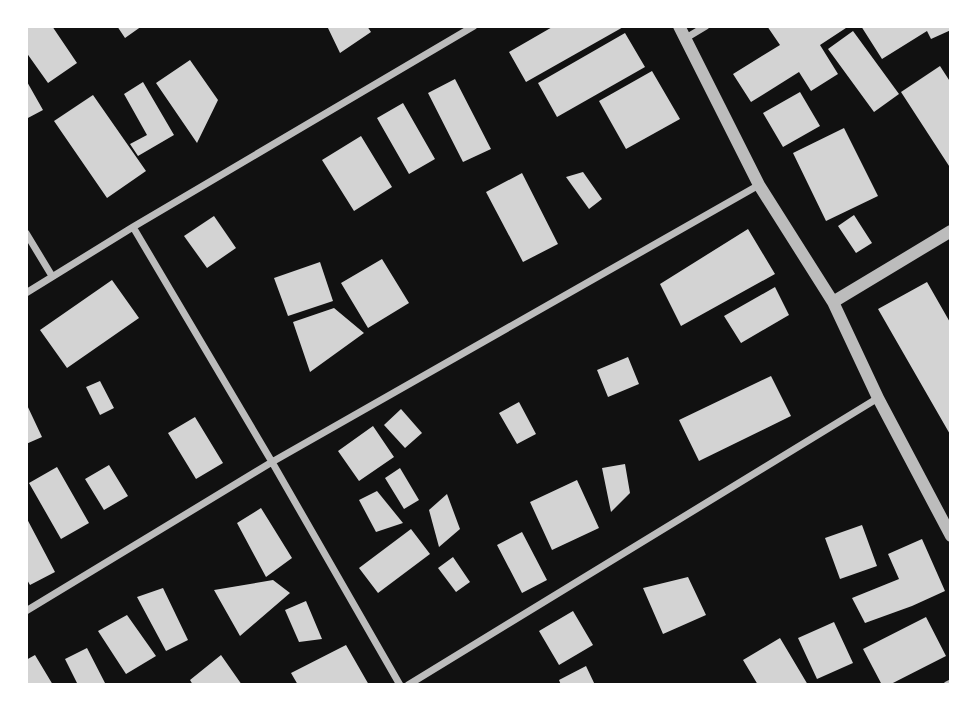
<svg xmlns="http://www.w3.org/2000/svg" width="977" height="711" viewBox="0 0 977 711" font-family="'Work Sans',sans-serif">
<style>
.building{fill:#d3d3d3}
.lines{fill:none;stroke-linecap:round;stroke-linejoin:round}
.minor{stroke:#bcbcbc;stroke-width:7}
.tertiary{stroke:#bcbcbc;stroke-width:12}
</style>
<rect width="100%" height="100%" fill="#111"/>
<path class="building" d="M28,26H52L77,63L48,83L26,52V28Z
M117,26H142L125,38Z
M327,26H367L371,32L340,53Z
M554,26H625L526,82L509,52Z
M767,26H849L820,45L838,74L811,91L799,72L751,102L733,74L780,45Z
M861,26H951V30L931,39L927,31L882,59Z
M853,31L899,94L874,112L828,49Z
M625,33L645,67L557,117L538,83Z
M190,60L218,100L197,143L156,83Z
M940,66L951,83V169L901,92Z
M652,71L680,119L626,149L599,101Z
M455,79L491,149L463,162L428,93Z
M26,80L43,110L26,119Z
M143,82L174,135L138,156L130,144L147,135L124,94Z
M800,92L820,126L783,147L763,113Z
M93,95L146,171L107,198L54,121Z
M403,103L435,159L409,174L377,118Z
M844,128L878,196L826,221L793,153Z
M361,136L392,187L354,211L322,160Z
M583,172L602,199L589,209L566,177Z
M522,173L558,244L523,262L486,192Z
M854,215L872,243L856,253L838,226Z
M214,216L236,248L207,268L184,236Z
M748,229L775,274L681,326L660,284Z
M382,259L409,303L368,328L341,283Z
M320,262L333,301L288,316L274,278Z
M112,280L139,318L67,368L40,330Z
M927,282L951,324V436L878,309Z
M775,287L789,315L741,343L724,316Z
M334,308L364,333L310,372L293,322Z
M628,357L639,384L608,397L597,370Z
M771,376L791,416L699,461L679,420Z
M100,381L114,408L100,415L86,387Z
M519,402L536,434L517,444L499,413Z
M26,403L42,437L26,444Z
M401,409L422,433L405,448L384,425Z
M195,417L223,463L196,479L168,433Z
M373,426L394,457L359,481L338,451Z
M625,464L630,493L611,512L602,468Z
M109,465L128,496L104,510L85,479Z
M57,467L89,523L61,539L29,483Z
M400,468L419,500L404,509L385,478Z
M577,480L599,528L552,550L530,502Z
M377,491L403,523L376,532L359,500Z
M447,494L460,529L439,547L429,510Z
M261,508L292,558L266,577L237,523Z
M26,517L55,572L30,585L26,578Z
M862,525L877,566L840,579L825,538Z
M411,529L430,554L378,593L359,568Z
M522,532L547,580L522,593L497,545Z
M922,539L945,591L912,606L865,623L852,598L899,579L888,554Z
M453,557L470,582L456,592L438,568Z
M688,577L706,615L663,634L643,588Z
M273,580L290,593L240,636L214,590Z
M163,588L188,640L166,651L137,597Z
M306,601L322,639L299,642L285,610Z
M573,611L593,645L559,665L539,631Z
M127,615L156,656L126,674L98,631Z
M926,617L946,656L889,685H882L863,649Z
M834,622L853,663L817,679L798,638Z
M780,638L808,685H758L743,660Z
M346,645L369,685H298L291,673Z
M87,648L105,683L103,685H78L65,659Z
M35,655L53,685H26V660Z
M221,655L242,685H193L190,680Z
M586,666L595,685H561L559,680Z"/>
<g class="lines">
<path class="minor" d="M686,38L706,26
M133,227L272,462L400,685
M26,233L52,276
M26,293L133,227L474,26
M26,611L272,462L759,185
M408,685L878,398
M947,685L951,683"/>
<path class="tertiary" d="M679,26L759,185L833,302L878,398L951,536
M833,302L951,231"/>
</g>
<rect width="977" height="711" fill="none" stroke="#ffffff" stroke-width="56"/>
</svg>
